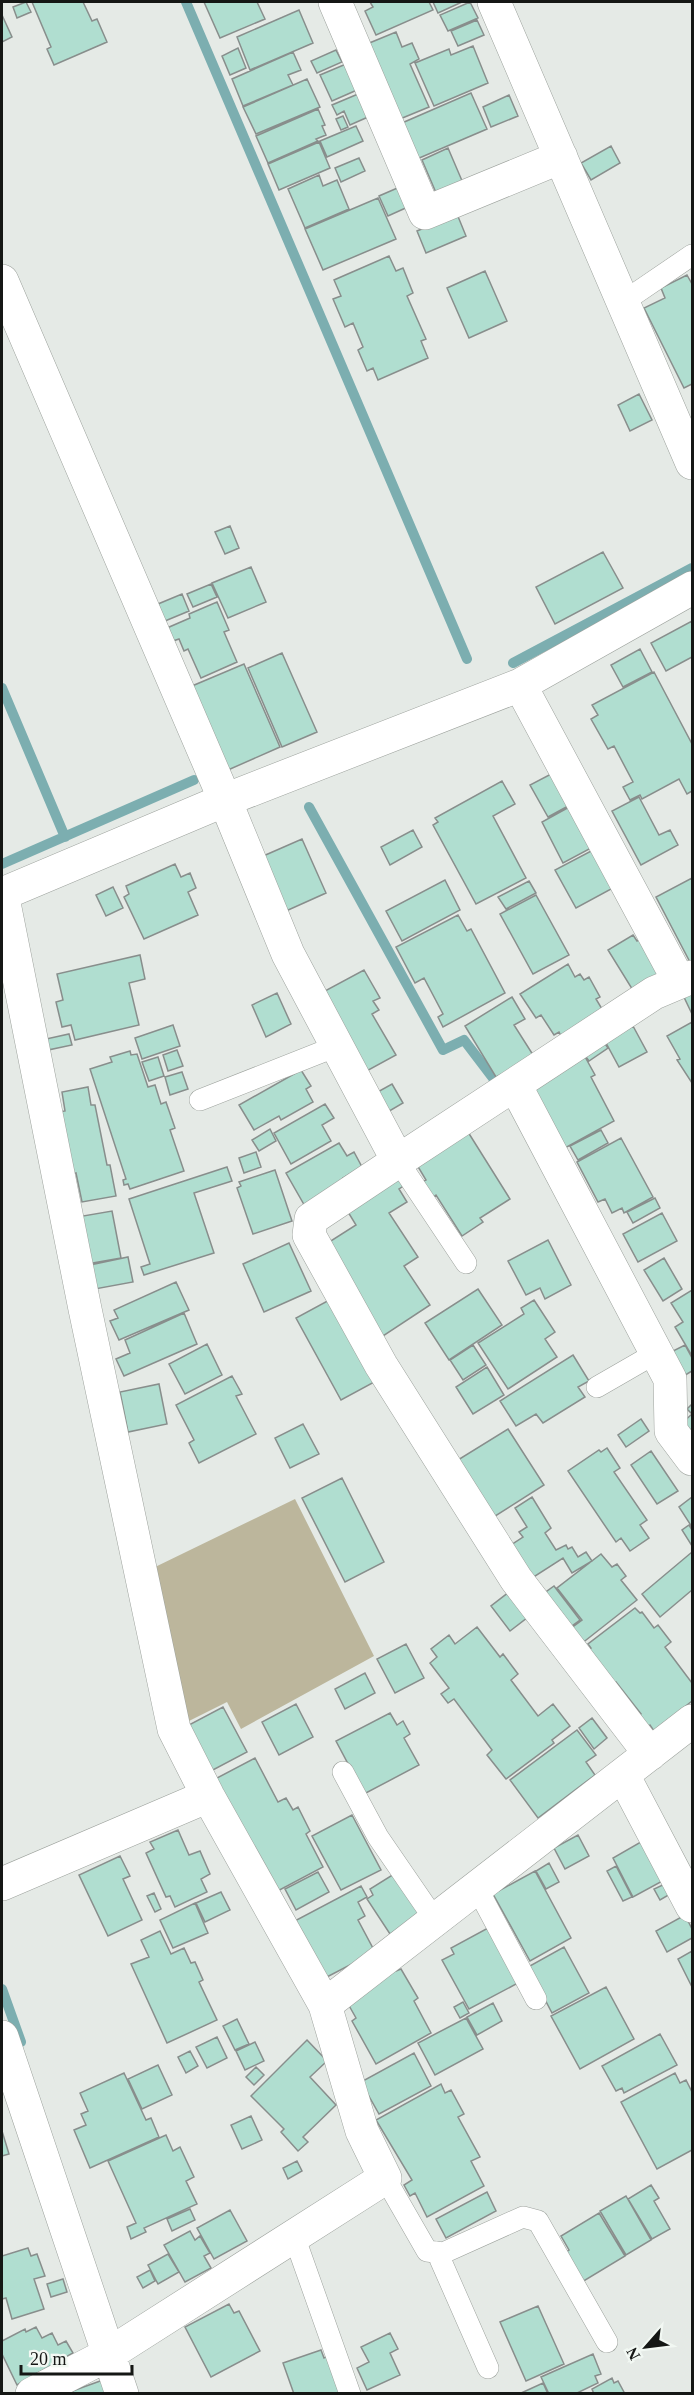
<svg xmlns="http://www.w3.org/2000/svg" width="694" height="2395" viewBox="0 0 694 2395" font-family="'Times New Roman',serif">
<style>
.green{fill:#bcb69c}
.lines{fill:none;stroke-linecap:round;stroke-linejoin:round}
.stream{stroke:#7caeb0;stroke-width:10}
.building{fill:#b0ded0;stroke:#888e8c;stroke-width:1.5}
.lane-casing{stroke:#9da29d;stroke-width:22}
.street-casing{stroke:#9da29d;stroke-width:34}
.lane{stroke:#fff;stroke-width:21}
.street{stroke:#fff;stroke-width:33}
</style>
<rect width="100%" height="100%" fill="#e5eae6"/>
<path class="green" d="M295,1499L374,1656L241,1729L227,1702L183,1724L151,1569Z"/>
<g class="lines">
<path class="stream" d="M186,2L467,659
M513,663L692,568
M2,688L65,837
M309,807L443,1050L464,1040L499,1086
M2,864L194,780
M2,1989L21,2042"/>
</g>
<path class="building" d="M26,2L31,12L17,18L13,7Z
M32,2H83L92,21L97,19L107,42L54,65L47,49L51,47Z
M204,2H257L265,19L220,38Z
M370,2H429L433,10L376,35L365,11L373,7Z
M433,2H462L438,13Z
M470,2L478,18L448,31L440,15Z
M299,10L313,43L250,70L237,37Z
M2,15L12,37L2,42Z
M477,20L484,35L458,46L451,31Z
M396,32L402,47L412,43L419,59L410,64L429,107L400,119L367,44Z
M473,46L488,83L434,106L415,63L449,49L451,55Z
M238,48L246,68L230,75L222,56Z
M336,50L342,62L317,73L311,61Z
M293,52L301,70L288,75L293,85L243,106L232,79Z
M346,64L357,90L332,101L320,75Z
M307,79L320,107L256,134L243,107Z
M471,93L487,129L417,159L402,123Z
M358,94L368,117L350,125L344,111L337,115L332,105Z
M509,95L518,116L491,127L483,107Z
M318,109L325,125L322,126L326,135L316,139L318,141L268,163L256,136Z
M343,116L348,127L341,130L336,119Z
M356,126L363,141L327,157L320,141Z
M319,142L330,168L279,190L268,164Z
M611,146L620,163L591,180L581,163Z
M448,148L463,183L437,195L422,160Z
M359,158L365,171L341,182L335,168Z
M319,175L323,186L337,180L349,209L305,228L288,189Z
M402,186L410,206L388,216L379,196Z
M378,198L396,239L323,270L305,229Z
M457,214L466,236L426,253L417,231Z
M389,256L396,271L403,268L413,293L407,296L426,339L421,341L428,358L378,380L373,368L367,371L358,350L363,347L353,323L345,327L333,299L341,296L334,280Z
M485,271L507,321L469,338L447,288Z
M687,275L692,284V384L684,388L644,308L665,298L661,288Z
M639,394L652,420L630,431L618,405Z
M230,526L239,548L225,554L215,532Z
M603,552L623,588L555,624L536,587Z
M251,567L266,602L228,618L212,583Z
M211,584L217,597L193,607L187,594Z
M182,594L189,611L165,621L158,604Z
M217,602L229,630L224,632L237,662L201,678L188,649L184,651L179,639L173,641L167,628L190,618L189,614Z
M692,621V657L666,671L651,643Z
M640,649L652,672L623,687L611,665Z
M282,653L317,732L282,747L248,668Z
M244,664L280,747L228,770L192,686Z
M654,672L692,744V791L687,794L679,779L642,799L640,795L630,800L623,787L633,782L614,746L608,749L591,719L598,715L592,705Z
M553,773L570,805L548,817L530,785Z
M502,781L515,804L493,816L526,878L476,904L433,825L438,822L435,818Z
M639,797L659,835L670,830L678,845L641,865L612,811Z
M571,806L593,847L563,863L542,822Z
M413,830L422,847L390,865L381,847Z
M302,839L326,893L286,911L261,857Z
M593,850L613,888L576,908L555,870Z
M175,864L181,877L190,873L196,888L188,892L198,915L144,939L124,897L129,894L126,886Z
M692,878V964H691L656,897Z
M445,880L460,910L402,941L386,911Z
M529,881L536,893L506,909L498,897Z
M113,887L123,908L106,916L96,895Z
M536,895L569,955L533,974L500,914Z
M458,915L467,931L471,929L505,993L443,1027L438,1017L443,1014L424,978L415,983L396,947Z
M633,935L637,941L641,939L663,974L634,992L608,950Z
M140,955L145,979L129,983L139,1025L75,1040L71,1025L62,1027L56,1002L63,1000L57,974Z
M568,964L575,977L580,974L584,980L589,977L600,997L596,999L605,1014L563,1040L559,1032L554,1035L541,1015L536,1018L520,994Z
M364,970L380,998L373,1001L379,1010L372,1014L396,1055L363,1073L323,992Z
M692,991V1014L683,995Z
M277,993L291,1024L266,1037L252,1005Z
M512,997L525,1019L514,1025L535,1058L496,1077L465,1026Z
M692,1022V1083L677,1060L680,1059L667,1036Z
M173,1025L180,1046L142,1059L135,1038Z
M633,1026L647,1052L619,1067L605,1041Z
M69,1034L72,1045L48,1050L46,1039Z
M603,1041L608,1048L589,1061L583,1053Z
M177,1050L183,1066L168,1071L163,1055Z
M130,1051L131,1055L137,1054L148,1087L155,1085L161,1104L166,1102L175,1128L170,1130L184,1171L130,1189L128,1184L124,1185L123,1180L126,1179L90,1069L112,1062L110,1057Z
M584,1055L595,1075L591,1077L614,1121L565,1148L531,1087Z
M158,1057L164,1076L149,1081L142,1062Z
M301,1070L311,1086L306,1089L313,1102L281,1120L279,1116L254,1130L239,1105Z
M182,1072L188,1089L170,1095L165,1077Z
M392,1084L403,1103L386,1113L374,1094Z
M88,1087L91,1105H95L107,1165H110L116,1196L82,1202L76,1173L72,1174L59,1112L65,1111L62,1092Z
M325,1104L334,1118L322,1125L331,1141L291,1164L274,1133Z
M270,1129L276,1141L259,1151L252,1140Z
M601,1130L608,1143L578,1160L570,1146Z
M468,1132L510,1199L480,1218L483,1222L462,1236L436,1195L432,1198L422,1182L426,1180L417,1165Z
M621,1138L653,1197L624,1213L622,1208L612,1213L605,1199L598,1202L577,1162Z
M339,1143L347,1156L354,1152L362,1167L343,1178L347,1185L306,1208L286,1173Z
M256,1152L261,1167L244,1173L239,1158Z
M227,1167L232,1181L194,1193L214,1253L144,1275L141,1267L150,1264L129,1199Z
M275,1170L292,1221L253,1234L237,1188L241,1186L239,1182Z
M400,1176L405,1185L399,1189L407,1202L389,1213L418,1257L404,1266L430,1305L380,1338L326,1244L356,1225L345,1207Z
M655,1198L660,1208L633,1223L627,1212Z
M112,1211L121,1258L87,1264L77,1217Z
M662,1213L677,1241L638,1262L623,1234Z
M548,1240L571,1285L545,1299L540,1288L526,1295L508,1261Z
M289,1243L311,1291L264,1312L243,1264Z
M128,1257L133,1282L95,1289L90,1265Z
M664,1258L682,1289L663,1301L644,1270Z
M176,1282L189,1310L119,1340L110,1321L118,1318L114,1310Z
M478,1289L502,1325L449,1360L425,1323Z
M692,1290V1356L675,1327L683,1322L671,1303Z
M333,1298L378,1380L341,1400L296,1318Z
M534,1300L555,1332L545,1339L557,1357L508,1389L478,1343L524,1314L521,1308Z
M184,1313L197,1344L124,1376L116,1359L130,1353L125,1340Z
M207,1344L222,1375L185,1394L169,1364Z
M473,1345L486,1365L463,1380L450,1360Z
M685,1345L692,1358V1371L682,1377L669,1353Z
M573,1355L589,1381L578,1387L585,1397L543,1423L536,1414L516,1426L500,1401Z
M487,1367L504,1395L473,1414L456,1387Z
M232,1376L242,1394L236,1396L256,1434L199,1463L189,1443L194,1440L176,1405Z
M159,1384L167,1424L128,1432L120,1392Z
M692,1404V1438L681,1424L692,1414L687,1409Z
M641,1419L649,1431L626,1447L618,1435Z
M303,1424L319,1454L290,1468L275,1438Z
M508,1429L544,1485L489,1520L453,1463Z
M607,1448L620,1468L614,1472L647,1520L640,1525L649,1538L630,1551L621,1538L616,1542L568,1471L599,1450L601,1452Z
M651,1451L678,1491L657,1504L631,1465Z
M342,1478L384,1562L345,1582L302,1498Z
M532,1497L551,1528L545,1533L556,1550L566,1545L568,1549L572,1547L578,1557L586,1552L592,1561L572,1573L563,1558L529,1580L508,1547L523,1537L519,1532L527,1527L515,1508Z
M692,1497V1527L679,1507Z
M689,1525L692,1530V1546L682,1530Z
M692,1552V1590L660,1617L642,1594Z
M601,1554L612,1567L617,1564L626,1576L621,1580L637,1600L581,1644L570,1629L582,1620L557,1588Z
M554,1586L580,1620L569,1628L543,1594Z
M513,1589L532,1614L510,1631L491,1606Z
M635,1608L640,1613L642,1612L654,1628L658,1625L671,1642L665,1647L692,1683V1701L654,1731L650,1725L645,1729L636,1718L641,1714L616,1682L611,1685L586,1652L591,1648L588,1644Z
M477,1627L500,1657L503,1654L518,1674L511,1680L538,1716L553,1704L570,1726L552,1740L554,1743L506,1779L487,1755L492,1750L454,1699L448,1703L441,1694L449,1688L430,1663L437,1657L431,1649L449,1635L455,1644Z
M406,1644L424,1678L395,1693L377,1659Z
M365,1673L375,1693L345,1709L335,1689Z
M296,1704L313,1737L279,1755L262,1722Z
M223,1707L247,1752L211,1771L187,1726Z
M390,1713L397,1725L403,1721L410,1734L404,1738L419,1765L364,1794L336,1741Z
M592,1718L607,1738L594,1749L579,1728Z
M577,1730L596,1755L586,1762L595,1775L538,1818L510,1780Z
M255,1758L278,1802L286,1798L293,1810L298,1807L310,1831L306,1834L323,1867L272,1894L215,1779Z
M352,1815L381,1870L341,1890L312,1836Z
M178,1830L189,1855L200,1851L210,1874L201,1879L207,1892L175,1907L170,1896L166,1897L146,1853L154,1849L150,1842Z
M578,1835L589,1856L565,1869L554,1848Z
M646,1839L668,1878L633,1897L613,1858Z
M120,1856L130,1876L123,1879L142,1920L108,1936L79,1875Z
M549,1863L559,1882L546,1889L536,1871Z
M616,1866L632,1897L623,1901L607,1871Z
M535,1871L571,1938L530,1961L493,1894Z
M318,1872L329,1892L296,1910L285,1889Z
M394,1874L420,1914L390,1934L367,1899L373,1895L370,1889Z
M667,1883L672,1893L660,1900L654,1889Z
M361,1886L367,1897L358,1902L365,1916L358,1920L375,1952L325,1978L289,1924Z
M221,1892L230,1910L205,1922L196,1903Z
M154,1893L161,1909L155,1912L147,1896Z
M195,1903L208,1933L173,1948L160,1920Z
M685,1915L692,1929V1938L667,1952L656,1931Z
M488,1928L518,1983L469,2009L442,1960L454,1954L451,1948Z
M160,1931L171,1954L184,1948L191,1963L195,1962L203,1980L199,1982L217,2020L167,2043L131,1964L149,1957L141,1940Z
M564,1947L589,1993L552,2013L528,1967Z
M692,1951V1987L678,1959Z
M395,1968L396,1971L401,1969L418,1998L414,2001L431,2033L376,2064L352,2021L356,2018L347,2002Z
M606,1987L634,2039L580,2069L551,2016Z
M463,2002L469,2013L460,2018L454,2007Z
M493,2003L502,2021L477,2035L467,2017Z
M466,2018L483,2049L435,2075L418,2043Z
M237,2019L249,2044L235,2050L223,2026Z
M660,2034L677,2065L624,2093L622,2088L616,2091L602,2066Z
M217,2037L227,2058L207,2068L196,2047Z
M307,2040L327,2061L310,2077L336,2105L303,2137L308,2142L298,2151L281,2132L284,2129L251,2096Z
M255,2042L264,2061L245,2070L236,2051Z
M190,2051L198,2066L186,2073L178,2057Z
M414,2053L431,2086L379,2114L361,2082Z
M158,2065L172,2095L142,2109L128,2079Z
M256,2067L264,2075L254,2085L246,2077Z
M124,2073L146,2120L151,2118L159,2137L90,2168L74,2130L86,2125L81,2114L88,2111L80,2093Z
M675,2073L680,2083L686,2080L692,2092V2150L657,2169L621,2102Z
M441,2084L445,2093L451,2090L464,2114L458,2117L480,2157L471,2161L484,2186L427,2217L415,2193L410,2196L404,2185L412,2180L376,2120Z
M251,2116L262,2140L242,2149L231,2125Z
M2,2131L9,2154L2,2156Z
M166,2135L173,2151L180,2147L194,2177L186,2181L197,2204L144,2228L146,2232L131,2239L127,2227L136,2223L108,2161Z
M297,2161L302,2171L288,2179L283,2168Z
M651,2185L659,2198L654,2201L670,2229L652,2239L628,2199Z
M487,2192L496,2211L446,2238L436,2219Z
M626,2196L651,2240L626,2255L600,2211Z
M190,2209L195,2220L172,2231L167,2219Z
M230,2210L247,2241L214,2259L197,2228Z
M599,2213L625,2256L582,2282L565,2253L569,2250L561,2236Z
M190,2231L195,2240L200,2236L210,2253L204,2256L211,2268L185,2282L164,2245Z
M28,2248L31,2256L37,2254L45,2276L34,2279L44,2309L12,2319L6,2298L2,2299V2256Z
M168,2254L179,2272L158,2284L148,2265Z
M150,2270L155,2281L143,2288L137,2277Z
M63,2279L67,2292L51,2297L47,2284Z
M229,2304L234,2313L239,2311L260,2351L211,2377L185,2327Z
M538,2306L564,2364L526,2381L500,2322Z
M36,2327L42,2338L52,2333L58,2345L66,2341L73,2353L17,2385L2,2354V2341L25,2329L26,2332Z
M390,2333L398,2349L390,2353L400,2375L367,2390L357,2368L369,2362L361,2347Z
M321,2350L324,2358L328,2356L342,2394H294L283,2363Z
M593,2354L601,2374L595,2376L598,2383L575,2394H549L541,2377Z
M612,2378L614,2383L618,2381L625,2394H594L592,2389Z
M103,2380L108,2394H64Z
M543,2383L548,2394H519Z"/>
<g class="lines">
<g class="lane-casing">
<path id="lane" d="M623,302L692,255
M200,1100L337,1046
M398,1161L466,1263
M597,1387L656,1353
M343,1772L378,1837L435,1920
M477,1888L536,1999
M385,2178L427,2251L443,2253L523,2217L538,2221L607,2342
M294,2236L350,2394
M437,2252L488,2368"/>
</g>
<g class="street-casing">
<path id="street" d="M335,2L425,213L561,157
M494,2L692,463
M2,281L225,800L288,954L398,1161L654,993L692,977
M520,685L679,981
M2,893L85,1309L174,1729L208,1796L325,2005
M2,894L225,800L520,685L692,588
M515,1085L670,1379L671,1431L692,1459
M398,1161L311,1219L309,1235L381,1365L516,1579L650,1754
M623,1775L692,1906
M2,1884L208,1796
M2,2037L122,2394
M32,2394L109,2354L385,2178L362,2131L325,2005L692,1721"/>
</g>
<use href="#lane" class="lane"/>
<use href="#street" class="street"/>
</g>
<rect width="694" height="2395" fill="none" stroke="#151715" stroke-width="6"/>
<g transform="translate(646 2347) rotate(242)" stroke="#f2f8f3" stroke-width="4.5" paint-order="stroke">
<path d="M0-4.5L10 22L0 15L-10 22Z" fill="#151715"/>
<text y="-9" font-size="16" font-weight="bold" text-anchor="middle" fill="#151715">N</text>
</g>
<path d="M21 2365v9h111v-9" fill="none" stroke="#151715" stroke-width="3"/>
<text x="30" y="2365" font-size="18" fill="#151715" stroke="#f2f8f3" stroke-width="4.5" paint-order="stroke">20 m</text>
</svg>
